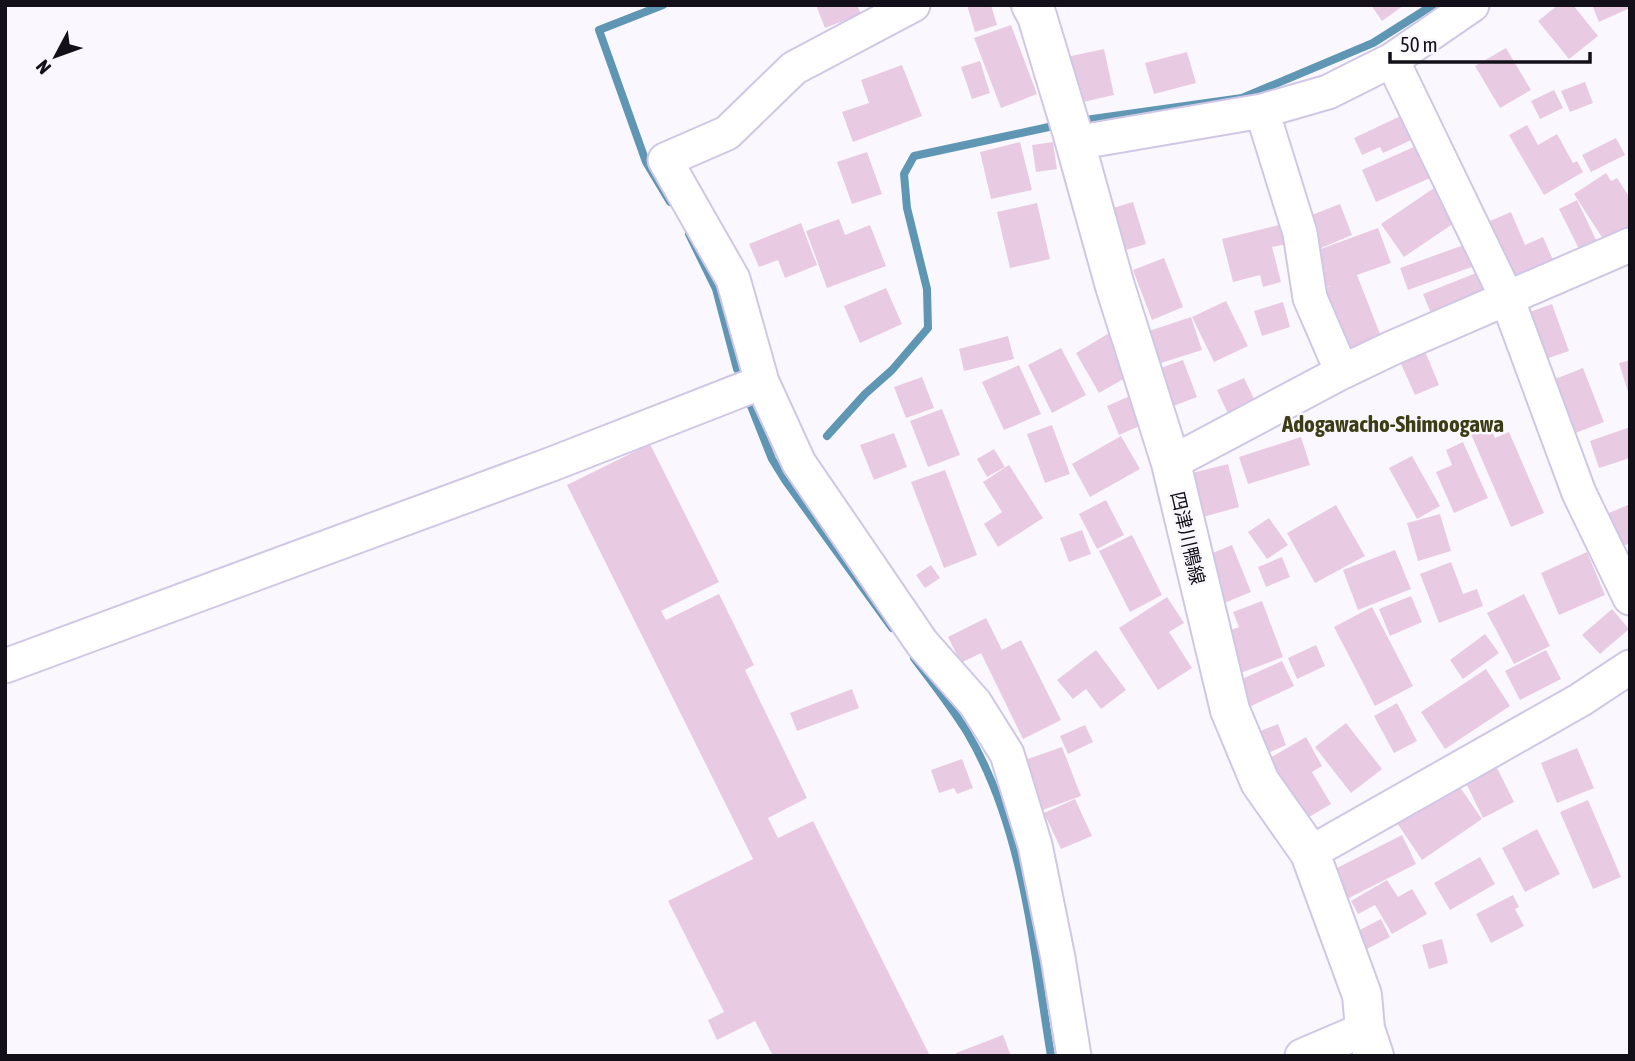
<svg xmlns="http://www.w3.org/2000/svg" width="1635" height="1061" viewBox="0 0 1635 1061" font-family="'Asap Condensed','Noto Sans JP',sans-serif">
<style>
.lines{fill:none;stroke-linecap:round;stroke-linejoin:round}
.stream{stroke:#5f96b4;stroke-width:8}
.building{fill:#e8cbe2}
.minor-casing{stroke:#d0c7e6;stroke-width:37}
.major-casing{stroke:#d0c7e6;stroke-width:42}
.minor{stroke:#fff;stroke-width:33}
.major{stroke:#fff;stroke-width:38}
.labels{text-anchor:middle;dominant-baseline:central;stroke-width:5;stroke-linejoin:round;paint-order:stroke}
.street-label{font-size:19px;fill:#13101a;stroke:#faf8fe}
.quarter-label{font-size:23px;font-weight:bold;fill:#3c3d15;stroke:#faf8fe}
</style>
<rect width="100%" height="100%" fill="#faf8fe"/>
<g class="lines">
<path class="stream" d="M663,5L599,30L646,162L670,202
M1078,121L1242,98L1373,43L1433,5
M689,234L716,289L737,369
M749,401L772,459L785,480L892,628
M827,436L865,394L892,370L928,328L927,289L907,208L904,174L914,156L1058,125
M914,658C932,682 951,706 967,732C1024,828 1033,947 1051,1056"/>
</g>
<path class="building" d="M816,5H857L861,14L825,28Z
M967,5H991L997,25L975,32Z
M1371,5H1404L1382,21Z
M1558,5H1573L1598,36L1569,59L1538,21Z
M1592,5H1630V8L1599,22Z
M1011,25L1037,94L1001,108L974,38Z
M1506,48L1531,90L1500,108L1475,66Z
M1104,49L1114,95L1079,103L1057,59Z
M1187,52L1196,83L1154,94L1145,63Z
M980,61L990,93L972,99L961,67Z
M902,65L922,116L853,142L842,112L869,103L861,80Z
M1585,82L1593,103L1570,112L1561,91Z
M1554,90L1563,108L1540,119L1531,101Z
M1407,113L1418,137L1383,153L1380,147L1362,155L1354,138Z
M1527,125L1538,145L1557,134L1573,163L1577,161L1583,172L1544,195L1509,135Z
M1616,138L1625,155L1591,172L1582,155Z
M1020,142L1032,190L991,199L980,152Z
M1053,142L1057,169L1036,172L1032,145Z
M1425,142L1439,174L1376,202L1362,170Z
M867,152L882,194L852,204L837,162Z
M1606,173L1611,181L1617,178L1630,198V227L1605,242L1574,194Z
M1437,186L1460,219L1404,257L1381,224Z
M1577,200L1598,244L1581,253L1559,209Z
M1133,202L1146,244L1116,253L1103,211Z
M1037,203L1050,259L1010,268L997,212Z
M1340,204L1352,235L1321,248L1309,216Z
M1511,212L1525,245L1543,237L1553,260L1503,282L1478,226Z
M839,219L845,235L870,225L886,266L827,288L806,231Z
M801,223L817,265L785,278L778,260L759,267L749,244Z
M1287,223L1292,243L1272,247L1281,282L1263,287L1260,275L1233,282L1222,239Z
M1378,228L1391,263L1357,275L1382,339L1340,356L1315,292L1331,286L1320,289L1307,254Z
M1472,242L1480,264L1408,290L1400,268Z
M1164,258L1183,307L1152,320L1133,270Z
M1484,270L1492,291L1432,316L1423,294Z
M886,288L902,324L860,343L844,306Z
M1226,301L1248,346L1214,362L1192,317Z
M1283,302L1290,327L1262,336L1254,311Z
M1552,304L1569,351L1534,363L1518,316Z
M1191,317L1202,350L1158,364L1146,332Z
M1111,332L1134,373L1099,393L1076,353Z
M1008,336L1014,359L964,371L959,349Z
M1422,344L1439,385L1415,395L1397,355Z
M1061,348L1086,395L1052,413L1028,365Z
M1183,360L1197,397L1166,409L1152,371Z
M1630,360V395H1629L1619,363Z
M1019,365L1041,414L1004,430L982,382Z
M1583,368L1604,422L1570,435L1550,381Z
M922,377L934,408L906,418L894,387Z
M1244,378L1256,403L1229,416L1217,390Z
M1132,395L1144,424L1119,435L1107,406Z
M942,409L960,455L928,467L910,421Z
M1052,425L1070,474L1045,483L1027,434Z
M1490,426L1495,438L1509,432L1544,513L1511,527L1471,434Z
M1630,427V458L1599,468L1590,441Z
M894,433L907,467L874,480L860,445Z
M1121,436L1140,469L1090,497L1072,464Z
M1301,437L1310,465L1248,484L1239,457Z
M1463,442L1488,498L1454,513L1436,472L1452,465L1446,450Z
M650,444L719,582L661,611L666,620L719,594L754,665L745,670L807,798L768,818L778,838L813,821L930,1056H773L755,1021L717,1040L708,1020L724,1012L668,901L753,859L567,485Z
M994,449L1005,467L987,477L977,459Z
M1412,456L1440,506L1417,519L1389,468Z
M1228,464L1239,507L1196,519L1184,475Z
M1009,465L1043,518L998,547L984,524L1002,512L983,482Z
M945,470L977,555L944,568L911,482Z
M1106,500L1124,535L1097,549L1079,514Z
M1630,504V543L1610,552L1595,519Z
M1336,505L1365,556L1315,583L1287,533Z
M1440,514L1451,551L1418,561L1407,523Z
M1269,518L1288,545L1267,559L1248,532Z
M1082,530L1091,554L1069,562L1060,538Z
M1132,535L1162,595L1130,612L1099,551Z
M1232,545L1251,592L1217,606L1198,559Z
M1395,550L1411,589L1358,610L1343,570Z
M1587,552L1605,595L1559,615L1541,573Z
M1282,557L1290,577L1266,587L1258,567Z
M1451,562L1463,594L1477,589L1483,606L1439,623L1420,574Z
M931,565L940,578L925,588L916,575Z
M1524,594L1550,646L1514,664L1487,613Z
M1411,596L1422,622L1390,636L1379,609Z
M1167,597L1184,623L1169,632L1192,668L1158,690L1119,628Z
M1262,601L1283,657L1238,674L1222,633L1239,627L1233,612Z
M1372,607L1413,686L1375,706L1334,627Z
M1612,609L1629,629L1600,654L1582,635Z
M986,618L1002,650L1021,640L1061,720L1023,739L981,653L961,663L948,637Z
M1485,634L1499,653L1463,679L1450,660Z
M1316,645L1325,666L1297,679L1288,658Z
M1096,650L1126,690L1101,709L1086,689L1073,699L1057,680Z
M1546,650L1561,679L1520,700L1505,671Z
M1282,661L1294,686L1245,709L1233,683Z
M1486,669L1510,706L1445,749L1421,712Z
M852,689L859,708L797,731L790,713Z
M1397,703L1417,741L1394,753L1374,716Z
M1346,723L1382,769L1351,793L1315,747Z
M1278,724L1286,745L1264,755L1255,733Z
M1085,725L1093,742L1068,754L1060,736Z
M1306,737L1322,766L1312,772L1331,804L1299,823L1263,762Z
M1062,747L1081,796L1040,811L1022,761Z
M1577,748L1594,788L1557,803L1541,763Z
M962,759L973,788L957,794L954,788L939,793L931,770Z
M1495,764L1514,802L1483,818L1464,779Z
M1457,783L1482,819L1422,860L1397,823Z
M1075,799L1092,836L1061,849L1044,813Z
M1588,800L1621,877L1593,889L1560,812Z
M1537,829L1560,874L1525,892L1502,848Z
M1402,835L1416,864L1343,901L1329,872Z
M1480,857L1495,884L1450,910L1434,883Z
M1387,880L1398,897L1412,889L1427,914L1392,934L1375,905L1358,914L1351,901Z
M1513,895L1519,907L1515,909L1524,926L1491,943L1476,914Z
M1381,919L1390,937L1363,951L1354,933Z
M1442,939L1448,963L1429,969L1422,945Z
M1003,1035L1011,1056H957L956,1053Z"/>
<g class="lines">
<g class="minor-casing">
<path id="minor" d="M1392,60L1472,5
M1262,111L1328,92L1392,60L1507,298L1579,493L1630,598
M1075,143L1262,111L1300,233L1310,298L1342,372
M762,382L799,463L922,643L975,703L1007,754L1035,845L1058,958L1074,1056
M1171,463L1342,372L1392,348L1630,245
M5,666L552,464L762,382L733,279L665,160L727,133L794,68L913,5
M1310,853L1580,700L1630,667
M1302,1056L1365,1029"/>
</g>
<g class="major-casing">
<path id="major" d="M1031,5L1037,16L1073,135L1115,286L1171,463L1230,710L1260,782L1310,853L1362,995L1365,1029L1374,1056"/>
</g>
<use href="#minor" class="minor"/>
<use href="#major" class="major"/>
</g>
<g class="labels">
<g class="street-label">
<text transform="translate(1188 538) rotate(77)">四津川鴨線</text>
</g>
<g class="quarter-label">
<text x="1393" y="424">Adogawacho-Shimoogawa</text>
</g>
</g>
<rect width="1635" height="1061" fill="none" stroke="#13101a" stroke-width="14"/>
<g transform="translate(56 56) rotate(229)" stroke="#faf8fe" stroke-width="5" paint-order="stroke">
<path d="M0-5L12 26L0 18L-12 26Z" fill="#13101a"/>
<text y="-10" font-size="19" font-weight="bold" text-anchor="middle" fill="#13101a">N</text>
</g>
<path d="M1390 52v10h200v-10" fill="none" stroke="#13101a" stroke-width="3.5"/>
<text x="1400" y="52" font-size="21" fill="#13101a" stroke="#faf8fe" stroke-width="5" paint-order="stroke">50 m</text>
</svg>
